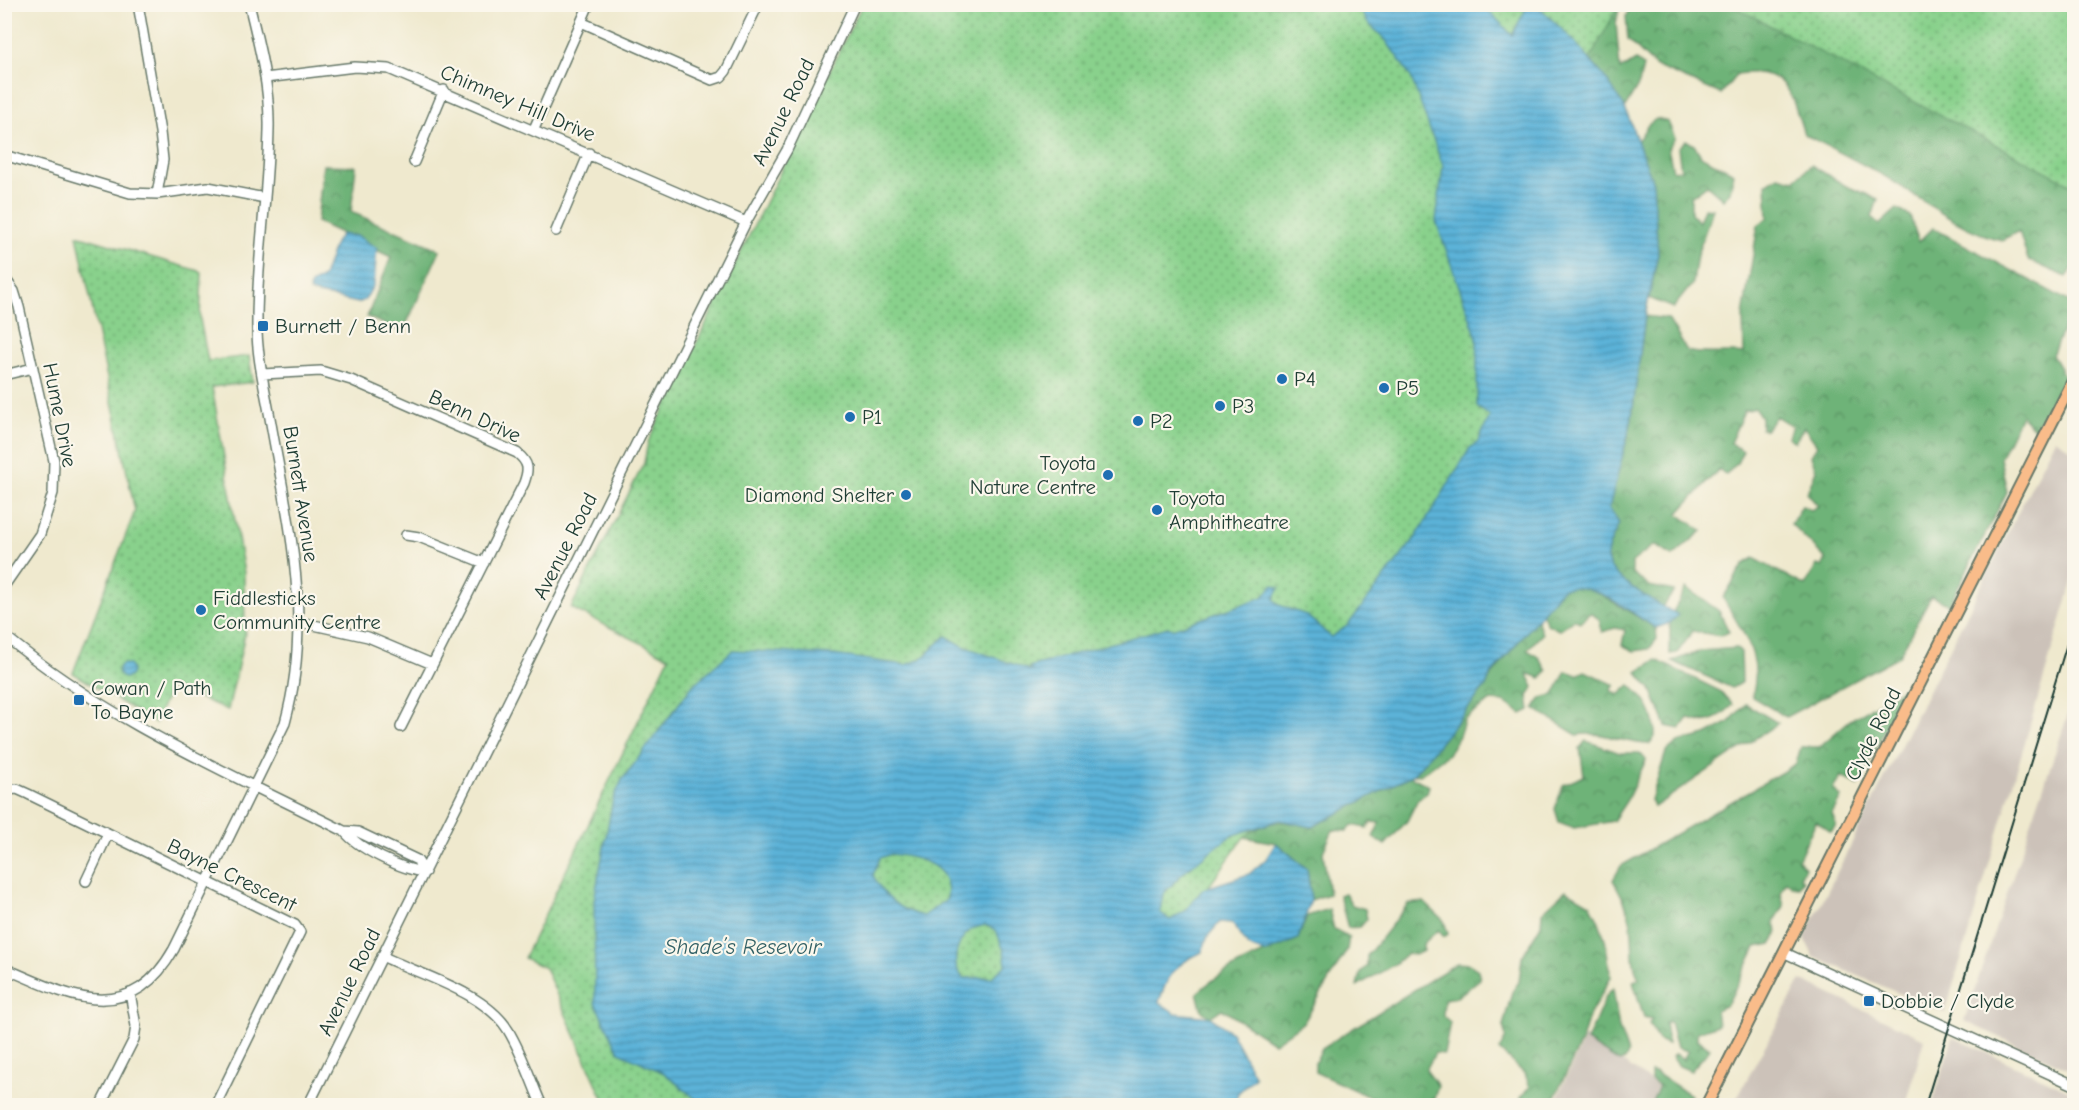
<svg xmlns="http://www.w3.org/2000/svg" width="2079" height="1110" viewBox="0 0 2079 1110" font-family="'Comic Neue',sans-serif">
<style>
.industrial{fill:#ccc2b9}
.forest{fill:url(#forest-crowns);stroke:#467856;stroke-width:1.5}
.park{fill:url(#park-dots);stroke:#548760;stroke-width:1.5}
.water{fill:url(#water-rules);stroke:#3d7886;stroke-width:1.5;fill-rule:evenodd}
.lines{fill:none;stroke-linecap:round;stroke-linejoin:round}
.minor-casing{stroke:#68796a;stroke-width:12}
.major-casing{stroke:#68796a;stroke-width:14}
.minor{stroke:#fff;stroke-width:9}
.major{stroke:#f9bc8a;stroke-width:10}
.rail{stroke:#1f3d34;stroke-width:2}
.poi-dot{fill:#1f6fb2;stroke:#fbf7ec;stroke-width:2}
.labels{text-anchor:middle;dominant-baseline:central;stroke-width:4.5;stroke-linejoin:round;paint-order:stroke}
.street-label{font-size:21px;fill:#1f3d34;stroke:#fbf7ec}
.poi-label{font-size:21px;fill:#1f3d34;stroke:#fbf7ec;text-anchor:start}
.water-label{font-size:22px;font-style:italic;fill:#316065;stroke:#fbf7ec}
</style>
<defs>
<pattern id="forest-crowns" width="20" height="18" patternUnits="userSpaceOnUse" patternTransform="scale(1.5)"><rect width="20" height="18" fill="#6eb378"/><path d="M2 6a3 3 0 1 1 6 0M12 15a3 3 0 1 1 6 0" fill="none" stroke="#5a9363"/></pattern>
<pattern id="park-dots" width="8" height="8" patternUnits="userSpaceOnUse" patternTransform="scale(1.5)"><rect width="8" height="8" fill="#89d18c"/><path d="M2 2h.1M6 6h.1" fill="none" stroke="#6fab73" stroke-width="1.8" stroke-linecap="round"/></pattern>
<pattern id="water-rules" width="6" height="5" patternUnits="userSpaceOnUse" patternTransform="scale(1.5)"><rect width="6" height="5" fill="#5bb2d8"/><path d="M0 2.5h6" fill="none" stroke="#4b92b0"/></pattern>
</defs>
<rect width="100%" height="100%" fill="#fbf7ec"/>
<filter id="ink" filterUnits="userSpaceOnUse"><feTurbulence type="fractalNoise" baseFrequency=".0167" numOctaves="2"/><feDisplacementMap in="SourceGraphic" scale="12" xChannelSelector="R" yChannelSelector="G"/><feConvolveMatrix kernelMatrix="1 2 1 2 8 2 1 2 1" color-interpolation-filters="sRGB"/></filter>
<filter id="wash" filterUnits="userSpaceOnUse"><feTurbulence type="fractalNoise" baseFrequency=".008" numOctaves="4" result="noise"/><feDisplacementMap in="SourceGraphic" scale="24" xChannelSelector="R" yChannelSelector="G"/><feGaussianBlur stdDeviation="1.35" result="paint"/><feColorMatrix in="noise" values="0 0 0 0 0 0 0 0 0 0 0 0 0 0 0 0 0 1.4 0 .05"/><feComposite in="paint" operator="in"/></filter>
<g filter="url(#wash)">
<rect width="100%" height="100%" fill="#efe9ce"/>
<path class="industrial" d="M2055,439L2074,451V576L1945,1013L1814,957L1804,938Z
M2074,697V1071L1964,1021Z
M1801,980L1924,1039L1906,1105H1733Z
M1585,1037L1658,1086L1650,1105L1553,1106Z
M1953,1037L2074,1093V1105H1932Z"/>
<path class="forest" d="M1632,4L2074,5V267L2066,277L2028,260L2019,231L2002,240C1959,231 1923,199 1886,177C1859,162 1831,148 1804,134C1791,94 1787,66 1737,74L1721,94L1655,66L1628,40L1626,16Z
M1534,5H1620L1616,23L1620,70L1636,60L1643,66L1639,84L1625,108C1600,68 1569,36 1534,5Z
M1656,119L1668,122L1675,138L1668,148L1673,171L1681,170L1678,148L1686,140L1694,145L1702,157L1734,173L1730,192L1723,199L1707,185L1691,197V214L1699,222L1704,208L1713,209L1697,255L1693,283L1673,308L1649,298L1658,254L1636,143L1648,125Z
M323,165L356,166L351,212L440,250L403,332L367,317L391,257L317,222Z
M1811,165L1846,186L1878,199L1872,217L1879,225L1897,209L1910,216L1919,242L1933,228L2074,304L2052,355L2065,377L2035,429L2021,415L2000,458L2007,492L1949,605L1931,596L1899,656L1786,717L1752,697C1764,656 1742,632 1723,598L1744,564L1754,558L1805,586L1817,565L1822,567L1826,559L1791,524L1802,506L1811,510L1818,506L1807,493L1816,470L1811,456L1817,445L1804,427L1795,442L1788,437L1792,426L1776,416L1766,430L1761,428V417L1755,408L1744,411L1730,443L1743,451L1737,463L1726,475L1719,469L1678,514L1702,531L1673,556L1654,545L1632,562V573L1649,586L1674,591L1663,607C1649,598 1603,573 1607,554C1609,544 1615,533 1619,523L1608,509L1631,423L1645,316L1668,319L1687,351C1705,356 1724,351 1744,354L1743,315L1758,225L1768,218L1766,184L1778,176L1794,180Z
M1577,585L1592,589L1656,628L1657,639L1649,649L1634,651L1622,645L1625,630L1615,628L1602,632L1599,619L1590,613L1580,622L1574,619L1559,630L1547,624L1542,612L1563,588Z
M1686,588L1719,611L1729,632L1720,636L1693,631L1677,653L1670,654V623L1677,615L1673,612Z
M1537,618L1542,634L1527,650L1538,656L1547,671L1541,678L1527,673L1534,687L1528,696L1530,710L1522,714L1504,702L1491,701L1465,718L1459,736L1448,754L1420,775L1414,774Z
M1737,648L1741,652L1742,682L1732,688L1672,661L1701,651Z
M1656,660L1720,691L1733,705C1719,718 1707,727 1688,718L1680,729L1666,726L1651,689L1637,672Z
M1566,671L1577,675L1585,671L1615,685L1611,690L1619,695L1630,685C1647,700 1656,714 1655,737L1649,744C1625,744 1601,730 1577,735L1534,709L1541,698L1554,695Z
M1904,688L1858,786L1841,776L1833,789L1841,797L1832,814L1836,825L1831,832L1816,821L1798,860L1805,867L1800,877L1803,881L1799,887L1792,886L1786,881L1781,893L1784,906L1774,922L1778,932L1771,944L1756,947L1727,1005L1716,1010L1718,1025L1697,1032V1039L1710,1048C1707,1054 1697,1063 1691,1071L1679,1066L1672,1057L1675,1054L1683,1059L1688,1051L1677,1048L1670,1022H1665L1668,1044L1658,1040L1649,1023L1652,1019L1644,1017L1633,982L1639,979C1630,961 1634,943 1631,924C1628,907 1621,894 1613,880L1621,866L1796,764L1801,747H1819L1850,720Z
M1746,704L1778,723L1654,807L1651,800L1666,752L1678,742L1706,735L1728,723Z
M1586,741L1620,753H1640L1646,760L1627,800L1613,821L1574,828L1559,822L1555,809L1563,785L1584,776L1580,748Z
M1410,776L1429,786L1427,793L1418,799L1407,821L1385,845L1373,837L1380,823L1371,822L1367,828L1352,825L1347,831L1333,830L1323,852L1329,894L1311,900L1307,869L1276,843L1244,837C1269,818 1283,820 1312,827Z
M1566,890L1590,904L1598,919L1605,939L1611,977L1589,1016L1582,1040L1551,1105H1527L1520,1098L1530,1087L1525,1074L1499,1050L1506,1037L1503,1026L1512,992L1519,982L1522,957L1541,925L1542,912Z
M1345,893L1352,905L1365,909L1367,919L1360,927L1348,928L1339,895Z
M1424,902L1444,921L1448,934L1444,937L1438,930L1423,944V951L1415,955L1407,953L1395,964L1357,986L1360,973L1367,966V956L1408,904Z
M1329,909L1334,929L1349,937L1347,950L1304,1022L1274,1043L1222,1009L1210,1017L1202,1011L1197,993C1225,967 1263,954 1298,939L1307,916Z
M1457,963L1469,964L1478,970L1480,979L1457,997L1444,999L1443,1016L1450,1022L1444,1054L1435,1053L1426,1070L1438,1086L1432,1105H1387L1315,1072V1063L1322,1048Z
M1613,988L1619,1028L1628,1053L1625,1060L1619,1062L1587,1041L1606,996Z
M1651,1072L1656,1073L1690,1095V1105H1651L1659,1086L1651,1080Z"/>
<path class="park" d="M862,5H1619L1590,59L1625,108L1653,183L1658,254L1645,316L1631,423L1563,588L1490,676L1486,686L1414,774L1312,827C1283,820 1269,818 1244,837L1143,979L1229,1105H606L545,968L524,958L669,657L571,608L644,463L648,442Z
M1731,5H2074V186Z
M77,235L202,272L200,319L208,361L249,356L253,382L212,387L244,573L245,634L228,710L171,686L155,723L73,673L135,511Z"/>
<path class="water" d="M1358,5H1483L1512,35L1528,5L1538,6L1574,41L1607,80L1625,108L1653,183L1658,254L1645,316L1631,423L1609,508L1619,523C1616,532 1606,548 1607,558C1608,578 1661,605 1678,615L1670,623L1656,628C1628,611 1597,582 1563,588L1490,676L1486,686L1414,774L1312,827L1280,820L1231,836L1186,870L1163,894L1160,912L1170,920L1185,911L1203,889L1249,874L1266,859L1276,843L1307,869L1311,900L1298,939L1265,953L1249,947L1232,923L1220,922L1208,936L1202,952C1174,965 1168,974 1159,1002L1175,1013L1210,1017L1231,1032L1255,1077L1238,1093L1234,1105H703L664,1073L619,1052L595,1003L594,900L613,799L622,780L693,685L733,650L834,655L906,665L921,659L946,636L963,646L1032,671L1029,667L1168,627L1172,629L1263,597L1273,585L1280,588L1274,599L1279,605L1306,615L1331,637L1347,626L1416,537L1470,448L1478,442L1490,416L1477,407V338L1436,221L1443,166L1411,77L1385,39L1367,22ZM891,854C919,857 953,865 947,899L924,916C899,911 884,897 873,875L880,858ZM985,925L996,930L1004,951L1006,965L992,977L963,978C949,962 957,942 971,929Z
M341,234L358,236L377,248L374,284L365,300L358,303L310,292L309,289L311,284L323,277L335,243Z
M118 671a7 7 0 1 1 14 0a7 7 0 1 1-14 0Z"/>
</g>
<g filter="url(#ink)">
<g class="lines">
<g class="minor-casing">
<path id="minor" d="M138,4L160,132L163,160L157,194
M581,22L712,80L721,77L726,71L757,7
M265,78L355,67L389,69L746,222
M534,129L589,4
M4,155L130,193L157,194L208,187L265,198
M414,162L444,90
M556,231L589,153
M4,277L14,291L19,307L54,461L53,493L40,534L4,586
M262,374L321,371L351,380L517,453C529,463 529,469 524,483L401,727
M4,375L33,368
M406,535L419,537L484,563
M300,622L368,637L432,664
M4,635C106,720 227,772 344,831L358,832L417,860L425,872
M4,793L7,790L17,789L28,794L295,925L300,932L215,1106
M344,831C359,849 402,870 425,872
M86,881L108,834
M1785,953L2074,1085
M382,956C420,975 485,992 508,1030C522,1053 531,1081 542,1106
M4,968C69,996 129,1029 174,949L285,723C314,618 288,522 270,418C265,389 257,358 257,329C256,262 268,196 269,129C270,87 259,45 249,4
M100,1106L134,1039L136,1026L130,993
M308,1106L746,222L787,150L855,4"/>
</g>
<g class="major-casing">
<path id="major" d="M1706,1106L2074,379"/>
</g>
<use href="#minor" class="minor"/>
<use href="#major" class="major"/>
<path class="rail" d="M1925,1106L2074,621"/>
</g>
</g>
<g class="poi-dot">
<rect x="257" y="320" width="12" height="12" rx="3"/>
<circle cx="1282" cy="379" r="6"/>
<circle cx="1384" cy="388" r="6"/>
<circle cx="1220" cy="406" r="6"/>
<circle cx="850" cy="417" r="6"/>
<circle cx="1138" cy="421" r="6"/>
<circle cx="1108" cy="475" r="6"/>
<circle cx="906" cy="495" r="6"/>
<circle cx="1157" cy="510" r="6"/>
<circle cx="201" cy="610" r="6"/>
<rect x="73" y="694" width="12" height="12" rx="3"/>
<rect x="1863" y="995" width="12" height="12" rx="3"/>
</g>
<g class="labels">
<g class="street-label">
<text transform="translate(518 103) rotate(23)">Chimney Hill Drive</text>
<text transform="translate(783 112) rotate(-64)">Avenue Road</text>
<text transform="translate(60 415) rotate(79)">Hume Drive</text>
<text transform="translate(475 416) rotate(25)">Benn Drive</text>
<text transform="translate(301 494) rotate(81)">Burnett Avenue</text>
<text transform="translate(565 546) rotate(-63)">Avenue Road</text>
<text transform="translate(1873 734) rotate(-64)">Clyde Road</text>
<text transform="translate(232 875) rotate(26)">Bayne Crescent</text>
<text transform="translate(349 982) rotate(-64)">Avenue Road</text>
</g>
<g class="poi-label">
<text x="275" y="326">Burnett / Benn</text>
<text x="1294" y="379">P4</text>
<text x="1396" y="388">P5</text>
<text x="1232" y="406">P3</text>
<text x="862" y="417">P1</text>
<text x="1150" y="421">P2</text>
<text x="1096" y="463" text-anchor="end">Toyota<tspan x="1096" dy="24">Nature Centre</tspan></text>
<text x="894" y="495" text-anchor="end">Diamond Shelter</text>
<text x="1169" y="498">Toyota<tspan x="1169" dy="24">Amphitheatre</tspan></text>
<text x="213" y="598">Fiddlesticks<tspan x="213" dy="24">Community Centre</tspan></text>
<text x="91" y="688">Cowan / Path<tspan x="91" dy="24">To Bayne</tspan></text>
<text x="1881" y="1001">Dobbie / Clyde</text>
</g>
<g class="water-label">
<text x="743" y="947">Shade’s Resevoir</text>
</g>
</g>
<rect width="2079" height="1110" fill="none" stroke="#fbf7ec" stroke-width="24"/>
</svg>
